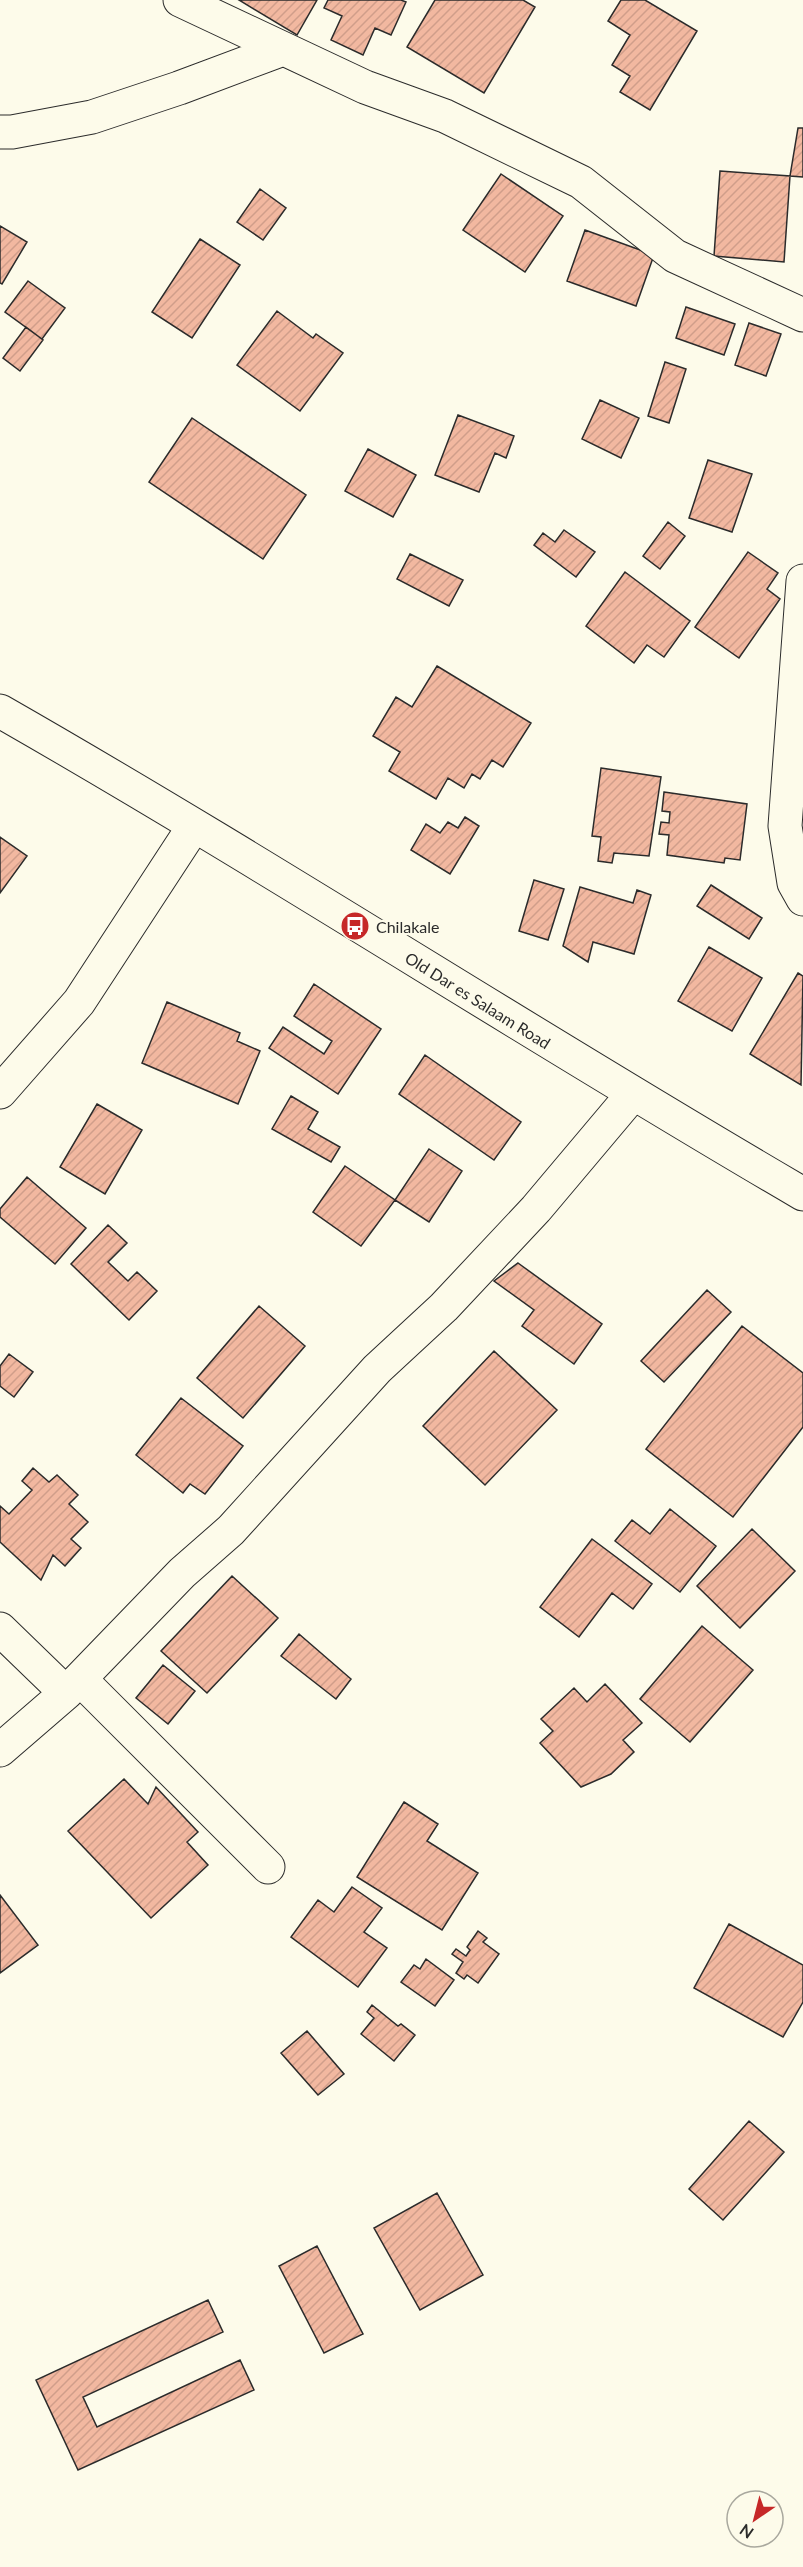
<svg xmlns="http://www.w3.org/2000/svg" width="803" height="2567" viewBox="0 0 803 2567" font-family="Lato,sans-serif">
<style>
.building{fill:url(#building-hatch);stroke:#2b2b2b;stroke-width:1.5}
.lines{fill:none;stroke-linecap:round;stroke-linejoin:round}
.minor-casing{stroke:#2b2b2b;stroke-width:35}
.minor{stroke:#fdfbea;stroke-width:33}
.labels{text-anchor:middle;dominant-baseline:central;stroke-width:4.5;stroke-linejoin:round;paint-order:stroke}
.poi-label{font-size:16px;fill:#2b2b2b;stroke:#fdfbea;text-anchor:start}
.street-label{font-size:16px;fill:#2b2b2b;stroke:#fdfbea}
</style>
<defs>
<pattern id="building-hatch" width="6" height="6" patternUnits="userSpaceOnUse" patternTransform="scale(1.5)"><rect width="6" height="6" fill="#f2b8a0"/><path d="M-1 1l2-2M0 6l6-6M5 7l2-2" fill="none" stroke="#d09e8a"/></pattern>
</defs>
<rect width="100%" height="100%" fill="#fdfbea"/>
<path class="building" d="M239,0H317L297,35Z
M328,0H401L406,2L391,35L375,28L363,55L331,40L342,16L324,8Z
M435,0H523L535,7L484,93L407,47Z
M621,0H645L697,31L650,110L620,92L630,76L612,65L630,35L608,21Z
M798,128H803V177L790,176Z
M720,171L790,176L784,262L714,256Z
M501,174L563,216L525,272L463,230Z
M260,189L286,208L263,240L237,222Z
M0,226L27,242L2,284L0,283Z
M585,230L654,255L636,306L567,281Z
M200,239L240,265L192,338L152,312Z
M28,281L65,308L42,339L5,312Z
M686,307L735,324L724,355L676,338Z
M277,311L313,338L316,334L343,353L300,411L237,365Z
M749,323L781,334L766,376L735,365Z
M26,327L43,340L20,371L3,358Z
M665,362L686,369L669,423L648,416Z
M600,400L639,418L621,458L582,439Z
M458,415L514,436L506,458L495,453L479,492L435,475Z
M192,418L306,495L263,559L149,482Z
M368,449L416,475L393,517L345,491Z
M708,460L752,474L732,532L689,518Z
M668,522L685,536L660,569L643,556Z
M564,530L595,552L576,577L534,545L543,533L555,542Z
M748,552L778,573L767,589L780,599L739,658L695,627Z
M410,554L463,580L449,606L397,579Z
M625,572L690,621L664,657L647,645L634,663L586,626Z
M437,666L531,723L503,767L492,760L480,779L472,774L464,788L448,778L436,799L389,771L400,752L373,736L396,697L412,707Z
M601,768L661,777L649,856L614,853L612,863L598,861L601,837L592,836Z
M664,792L747,804L740,860L725,858L724,863L667,855L669,835L659,834L661,822L669,823L670,812L662,811Z
M465,817L479,826L450,874L411,850L426,824L440,833L448,822L458,828Z
M0,837L27,856L0,893Z
M534,880L564,889L548,940L519,931Z
M711,885L762,918L749,939L697,906Z
M580,887L633,903L637,890L651,895L634,954L593,942L588,962L563,946Z
M709,947L762,978L732,1031L678,1001Z
M798,973L803,976L801,1085L750,1054Z
M314,984L381,1029L338,1094L269,1048L283,1027L324,1054L332,1041L294,1016Z
M167,1002L240,1033L237,1041L260,1051L238,1104L142,1063Z
M425,1055L521,1122L494,1160L399,1094Z
M291,1096L318,1112L308,1129L340,1147L331,1162L272,1129Z
M97,1104L142,1130L105,1194L60,1167Z
M429,1149L462,1171L429,1222L395,1200Z
M345,1166L395,1200L361,1246L313,1212Z
M27,1177L86,1228L55,1264L0,1217V1209Z
M108,1225L127,1243L108,1262L128,1281L137,1272L157,1291L129,1320L71,1264Z
M518,1263L602,1324L574,1364L522,1326L534,1310L494,1281Z
M707,1290L731,1312L664,1382L641,1361Z
M259,1306L305,1346L243,1418L197,1378Z
M742,1326L803,1373V1427L733,1517L646,1449Z
M494,1351L557,1410L485,1485L423,1426Z
M9,1354L33,1372L14,1397L0,1386V1366Z
M181,1398L243,1446L205,1494L190,1484L183,1493L136,1455Z
M33,1468L49,1482L57,1475L78,1495L69,1504L88,1522L71,1539L81,1548L65,1566L53,1555L41,1580L0,1542V1506L9,1514L32,1490L22,1481Z
M670,1509L716,1546L680,1592L615,1541L632,1520L650,1534Z
M752,1529L795,1571L740,1628L697,1586Z
M592,1539L652,1584L633,1609L612,1593L579,1637L540,1607Z
M232,1576L278,1618L207,1693L161,1651Z
M702,1626L753,1670L690,1742L640,1699Z
M299,1634L351,1679L336,1699L281,1656Z
M163,1665L195,1691L168,1724L136,1698Z
M605,1684L642,1723L623,1740L634,1752L611,1774L581,1787L540,1743L553,1731L541,1719L574,1688L587,1702Z
M124,1779L148,1804L156,1787L198,1832L187,1842L208,1865L151,1918L68,1831Z
M404,1802L438,1824L427,1841L478,1873L442,1930L357,1877Z
M352,1887L382,1908L364,1932L387,1948L358,1987L291,1937L318,1900L334,1912Z
M0,1895L38,1945L0,1973Z
M729,1924L803,1965V2002L783,2037L694,1988Z
M478,1931L487,1938L483,1942L499,1954L478,1983L467,1975L464,1979L456,1973L463,1962L452,1954L456,1949L466,1956L470,1950L467,1947Z
M426,1959L454,1980L435,2006L401,1982L414,1965L420,1969Z
M372,2005L398,2026L401,2024L415,2035L394,2061L361,2034L374,2018L367,2012Z
M307,2031L344,2074L318,2095L281,2053Z
M749,2121L784,2152L723,2220L689,2189Z
M437,2193L483,2275L420,2310L374,2228Z
M317,2246L363,2334L324,2353L279,2266Z
M208,2300L223,2332L83,2397L97,2427L240,2360L254,2390L78,2470L36,2380Z"/>
<g class="lines">
<g class="minor-casing">
<path id="minor" d="M180,0L365,87L445,116L581,182L675,256L803,315
M0,132H12L92,117L179,88L283,49
M803,581L785,826L794,883L803,899
M0,711C271,866 533,1037 803,1194
M0,1092L79,1002L194,826
M0,1629L66,1693
M80,1679L268,1867
M0,1750L66,1693L182,1573L231,1530L377,1369L444,1307L536,1209L632,1095"/>
</g>
<use href="#minor" class="minor"/>
</g>
<defs>
<g id="bus-disc" transform="scale(1.5)"><circle r="9.5" fill="#c62828" stroke="#fdfbea"/><path d="M-5-6H5V4H4V6H2V4H-2V6H-4V4H-5ZM-3.5-4V0h7V-4ZM-3.5 1.2v1.5H-2V1.2ZM2 1.2v1.5H3.5V1.2Z" fill="#fff"/></g>
</defs>
<g fill-rule="evenodd">
<use href="#bus-disc" x="355" y="926"/>
</g>
<g class="labels">
<g class="poi-label">
<text x="376" y="926">Chilakale</text>
</g>
<g class="street-label">
<text transform="translate(478 1000) rotate(32)">Old Dar es Salaam Road</text>
</g>
</g>
<g transform="translate(755 2519) rotate(215)"><circle r="28" fill="#fdfbea" stroke="#a9a89e" stroke-width="1.5"/>
<path d="M0-4.5L10 22L0 15L-10 22Z" fill="#c62828"/>
<text y="-9" font-size="16" font-weight="bold" text-anchor="middle" fill="#2b2b2b">N</text>
</g>
</svg>
